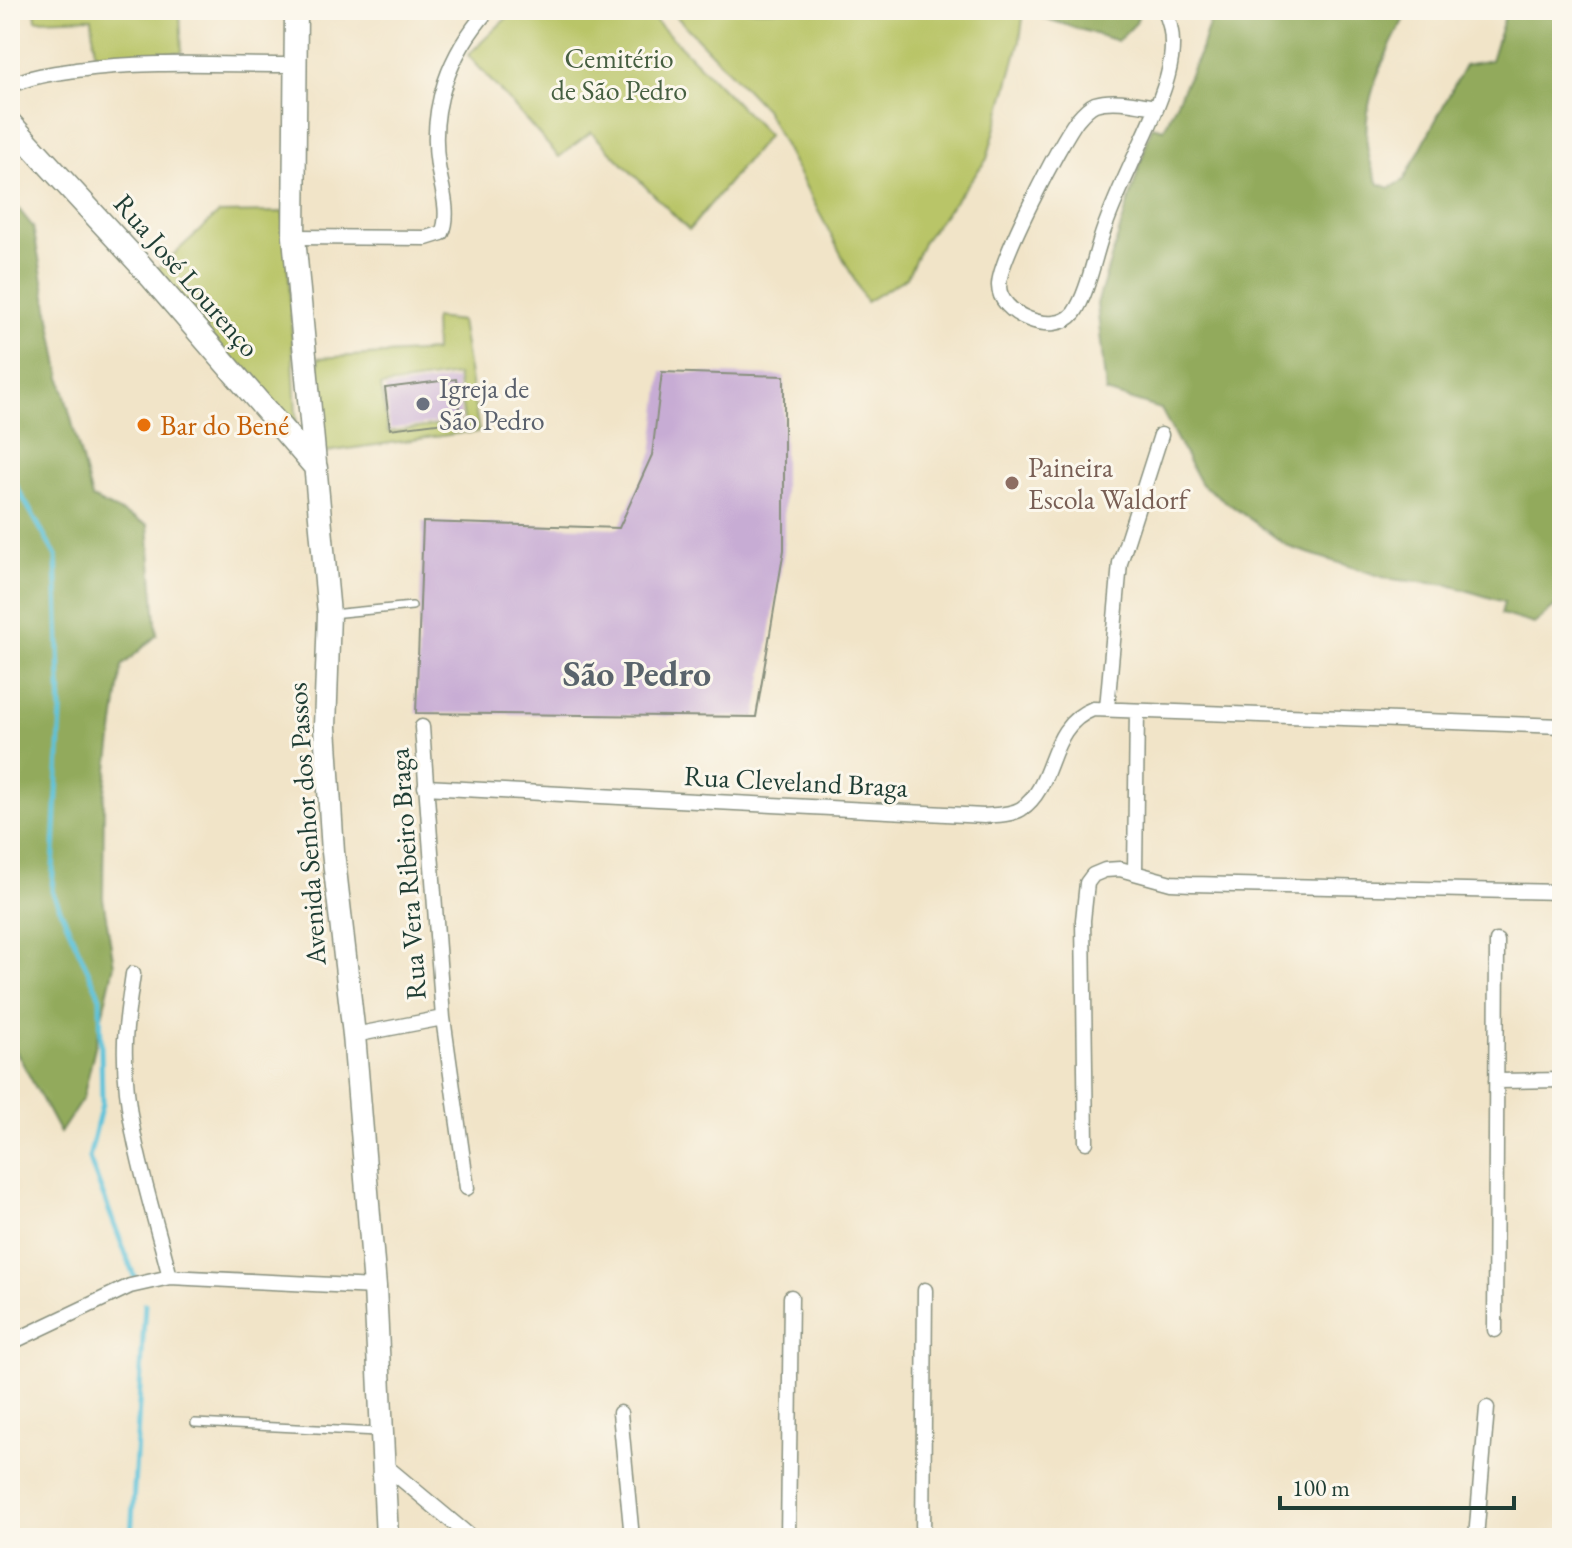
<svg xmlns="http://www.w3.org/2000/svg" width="1572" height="1548" viewBox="0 0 1572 1548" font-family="'EB Garamond',serif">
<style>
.green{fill:#b9c567;stroke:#6c814e;stroke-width:2}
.forest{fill:#92aa5c;stroke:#587448;stroke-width:2}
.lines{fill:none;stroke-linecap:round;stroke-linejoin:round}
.stream{stroke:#5dc3da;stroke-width:5}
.building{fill:#c7acd4}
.lane-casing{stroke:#88907e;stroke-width:10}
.street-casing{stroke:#88907e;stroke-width:17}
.secondary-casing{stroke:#88907e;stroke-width:25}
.lane{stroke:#fff;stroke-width:7}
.street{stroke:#fff;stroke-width:14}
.secondary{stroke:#fff;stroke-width:22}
.worship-dot{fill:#6b7280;stroke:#fbf7ec;stroke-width:3}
.food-dot{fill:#e8710a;stroke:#fbf7ec;stroke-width:3}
.education-dot{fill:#8d6e63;stroke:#fbf7ec;stroke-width:3}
.labels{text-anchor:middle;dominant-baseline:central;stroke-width:6;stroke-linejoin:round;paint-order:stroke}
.park-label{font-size:28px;fill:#465f41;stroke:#fbf7ec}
.street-label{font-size:28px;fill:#1f3d34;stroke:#fbf7ec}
.worship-label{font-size:28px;fill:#5b616d;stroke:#fbf7ec;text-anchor:start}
.food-label{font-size:28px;fill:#c56008;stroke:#fbf7ec;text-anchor:start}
.education-label{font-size:28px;fill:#785e54;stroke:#fbf7ec;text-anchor:start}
.district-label{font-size:36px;font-weight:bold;fill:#5a646c;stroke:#fbf7ec}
</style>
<rect width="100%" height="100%" fill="#fbf7ec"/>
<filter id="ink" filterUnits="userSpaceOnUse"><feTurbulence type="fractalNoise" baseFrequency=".0125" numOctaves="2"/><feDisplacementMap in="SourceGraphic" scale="16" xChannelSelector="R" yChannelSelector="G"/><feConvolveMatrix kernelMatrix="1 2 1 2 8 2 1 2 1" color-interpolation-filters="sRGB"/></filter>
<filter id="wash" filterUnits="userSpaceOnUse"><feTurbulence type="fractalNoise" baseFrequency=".006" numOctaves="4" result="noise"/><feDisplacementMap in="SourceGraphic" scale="32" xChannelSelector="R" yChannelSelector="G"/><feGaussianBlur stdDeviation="1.8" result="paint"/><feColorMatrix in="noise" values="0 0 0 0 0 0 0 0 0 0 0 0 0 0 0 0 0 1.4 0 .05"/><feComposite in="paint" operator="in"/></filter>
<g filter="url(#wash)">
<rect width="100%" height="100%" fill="#f1e4c8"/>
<path class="green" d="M35,10H174V15H180L182,52L95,57L92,18L36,20Z
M515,10H645L768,135L689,230L591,132L559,157L468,55Z
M670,10H1024L1020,41L987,159L924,241L907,277L866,302L765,109Z
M283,212L287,241L297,434L154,272L219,213Z
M434,318L461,321L479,432L466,433L457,375L381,386L388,432L461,422L463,433L325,452L318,358L435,351Z"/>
<path class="forest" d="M1036,10H1140L1136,23L1118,41L1040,17Z
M1204,10H1409C1380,63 1348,125 1379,184L1390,188L1404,180L1465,65L1491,60L1507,10H1562V601L1534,624L1501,614L1504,602L1449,585L1389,579L1289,547L1200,483L1161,409L1106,392L1097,304L1152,126L1164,129L1199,55L1210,21Z
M10,198L33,227L63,388L92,498L148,525L157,635L122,666L104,798L103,898L114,965L83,1098L60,1133L10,1040Z"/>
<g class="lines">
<path class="stream" d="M10,423L15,432L10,448
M10,475L56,556L61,712L52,891L100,997L102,1104L89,1158L134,1276
M131,1538L145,1304"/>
</g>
<g id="blocks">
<path class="building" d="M662,372L784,376V550L756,717L416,713L423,522L619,528L652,455Z
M456,379L461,420L390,429L385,388Z"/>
</g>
</g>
<g filter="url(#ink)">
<use href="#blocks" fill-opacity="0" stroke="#88907e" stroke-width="2"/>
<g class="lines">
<g class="lane-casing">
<path id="lane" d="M331,614L412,606
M195,1423L378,1432"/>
</g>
<g class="street-casing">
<path id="street" d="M10,86C30,76 54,73 76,70C149,60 222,65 295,65
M1156,107C1138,104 1113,98 1095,104C1088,107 1082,114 1077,120C1060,143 999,260 999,285C998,315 1055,337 1074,313C1087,295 1094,259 1101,238C1109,213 1120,189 1131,165C1150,121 1189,56 1164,10
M294,237L426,238L442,233C451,214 441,186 438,166C429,108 449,54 488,10
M1107,708L1120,563L1161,435
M422,727L443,1018L467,1188
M425,787L984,816C995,815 1011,815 1021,809C1057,785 1046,727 1093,709L1562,726
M1135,872L1137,711
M133,974C130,996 126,1019 125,1041C122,1121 151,1201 170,1277
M354,1035L443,1018
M1496,1081L1562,1080
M1086,1142L1083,920L1087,883L1093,875L1105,870L1120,869L1171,883L1192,884L1562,892
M1495,1330L1497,941
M10,1343L130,1286L170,1277L375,1287
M620,1413L632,1538
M382,1463L472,1538
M788,1538L791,1297
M923,1538L925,1290
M1476,1538L1487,1408"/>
</g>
<g class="secondary-casing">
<path id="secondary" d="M296,10L294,237L329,614L325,727L333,852L354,1035L375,1287L387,1538
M10,123L138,262L316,468"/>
</g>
<use href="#lane" class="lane"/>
<use href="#street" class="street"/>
<use href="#secondary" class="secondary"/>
</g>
</g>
<circle class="worship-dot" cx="423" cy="404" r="8"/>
<circle class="food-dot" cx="144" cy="425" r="8"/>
<circle class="education-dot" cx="1012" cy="483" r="8"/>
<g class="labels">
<g class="park-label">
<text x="619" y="58">Cemitério<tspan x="619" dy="32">de São Pedro</tspan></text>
</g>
<g class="street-label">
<text transform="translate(187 275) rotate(49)">Rua José Lourenço</text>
<text transform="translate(796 781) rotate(3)">Rua Cleveland Braga</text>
<text transform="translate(306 824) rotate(-94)">Avenida Senhor dos Passos</text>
<text transform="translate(407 874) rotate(-94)">Rua Vera Ribeiro Braga</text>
</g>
<g class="worship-label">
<text x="439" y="388">Igreja de<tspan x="439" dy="32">São Pedro</tspan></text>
</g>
<g class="food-label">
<text x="160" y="425">Bar do Bené</text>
</g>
<g class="education-label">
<text x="1028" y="467">Paineira<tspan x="1028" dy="32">Escola Waldorf</tspan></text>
</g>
<g class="district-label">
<text x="637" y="673">São Pedro</text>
</g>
</g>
<rect width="1572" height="1548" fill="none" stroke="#fbf7ec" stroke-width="40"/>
<path d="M1280 1496v12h234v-12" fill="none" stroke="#1f3d34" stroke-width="4"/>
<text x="1292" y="1496" font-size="24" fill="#1f3d34" stroke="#fbf7ec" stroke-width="6" paint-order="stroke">100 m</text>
</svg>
